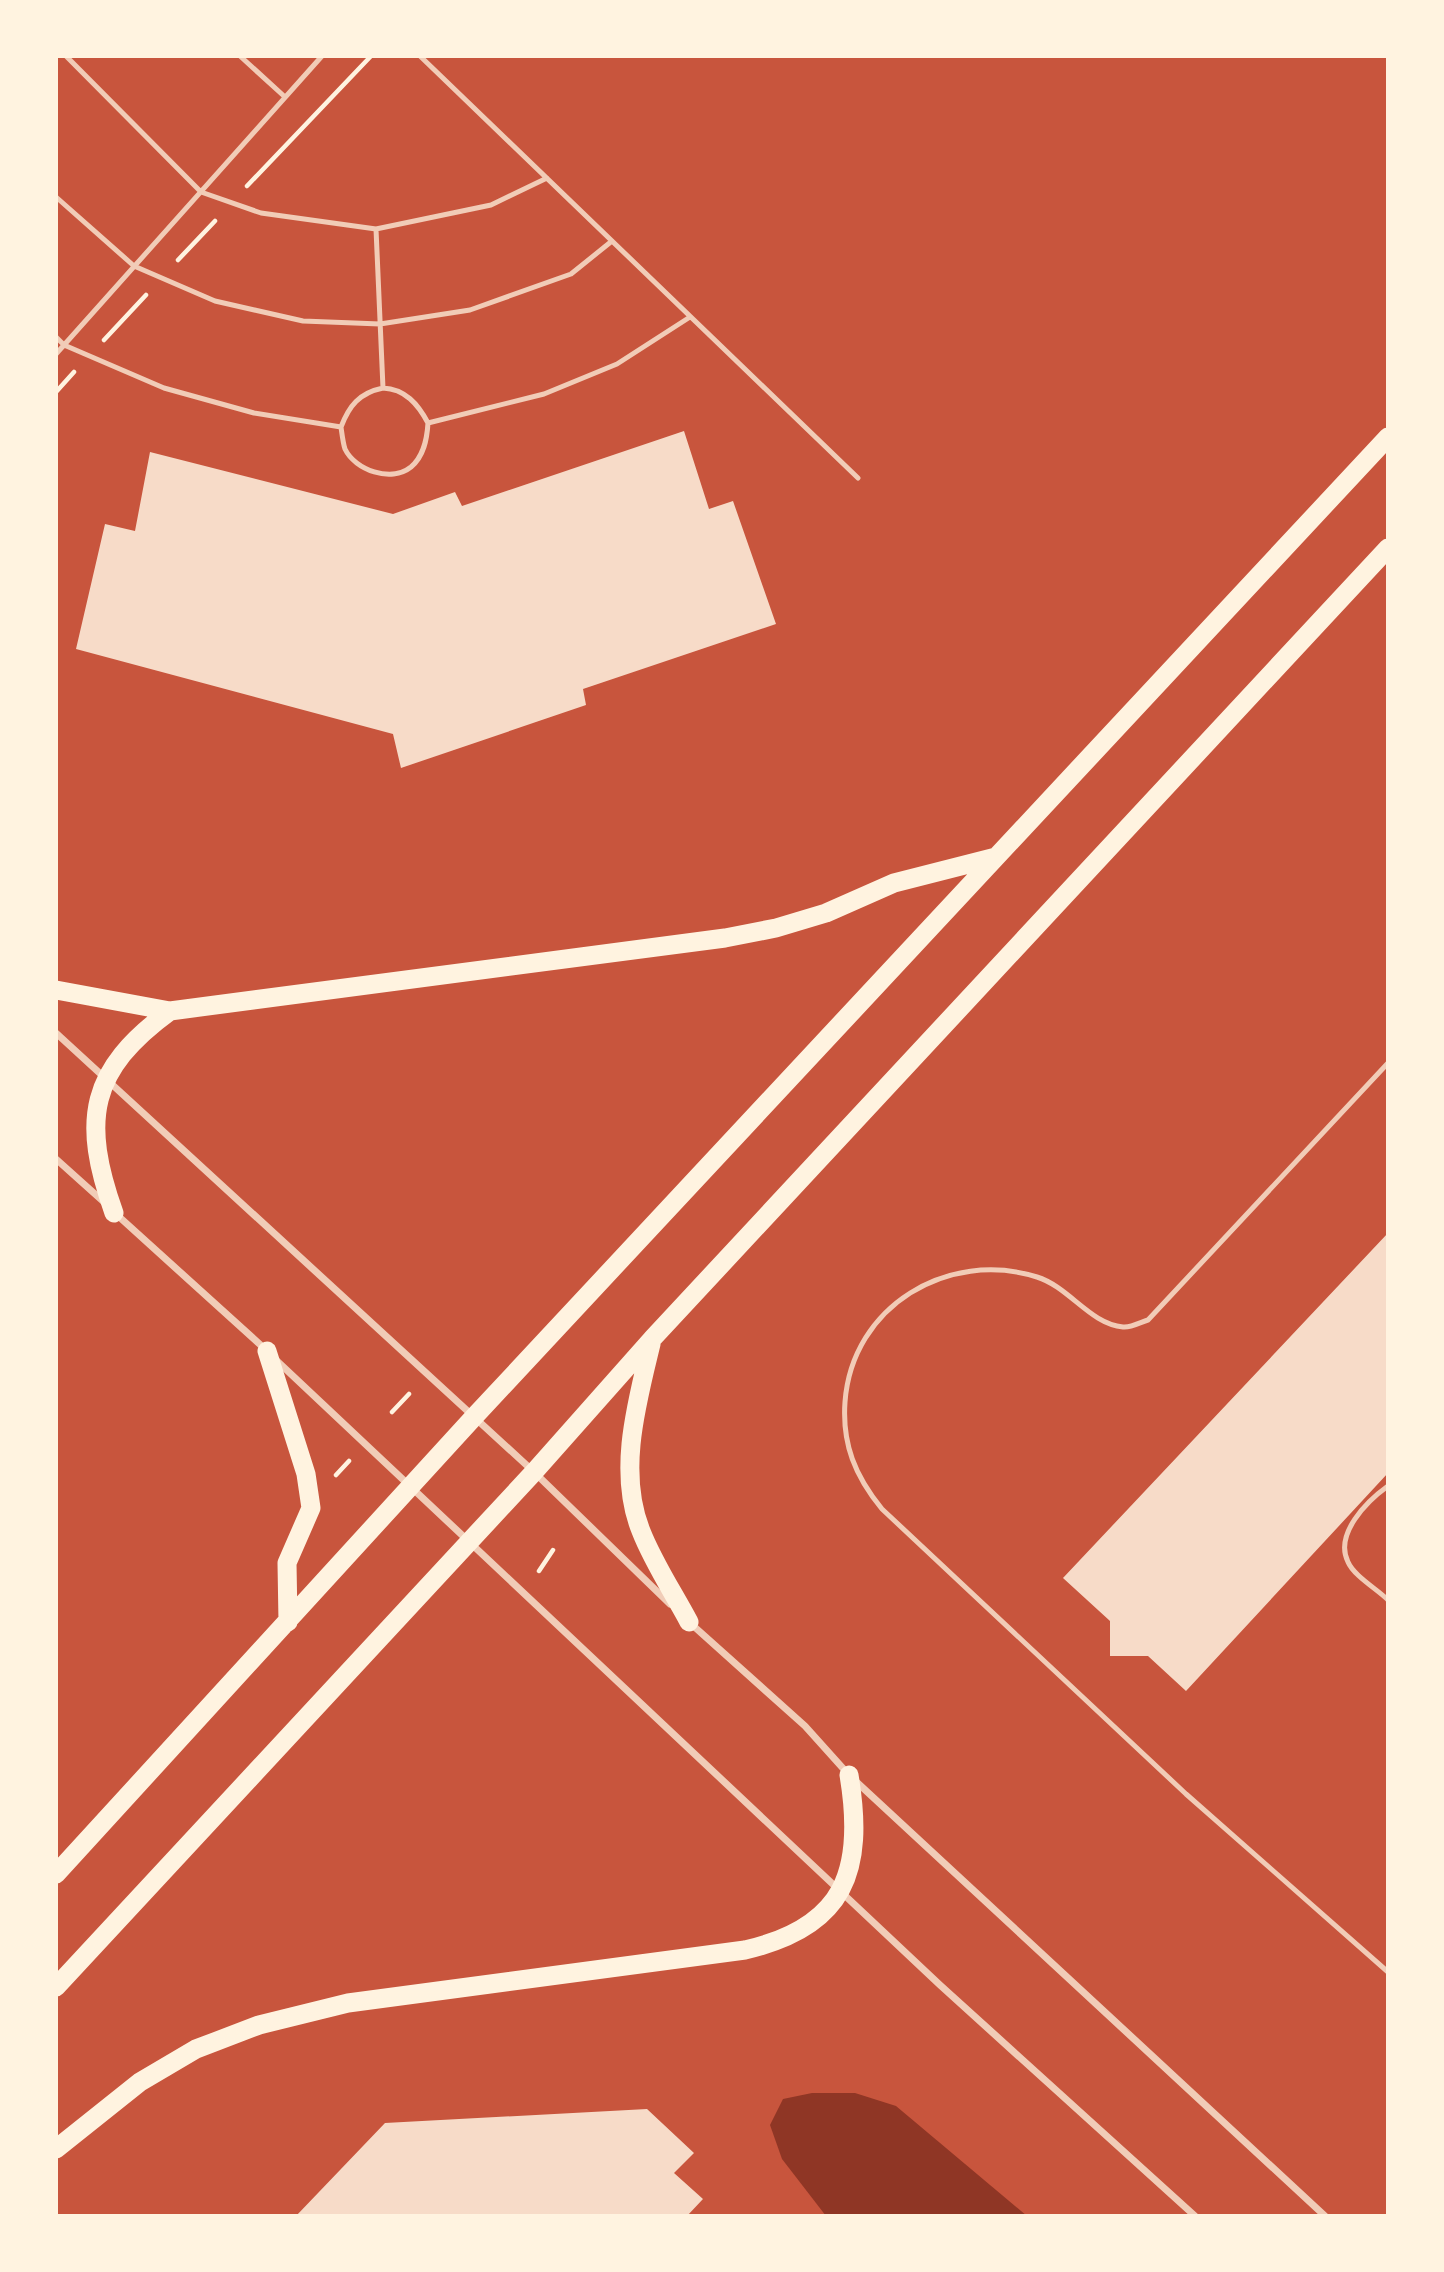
<svg xmlns="http://www.w3.org/2000/svg" width="1444" height="2272" viewBox="0 0 1444 2272" font-family="'Varela Round',sans-serif">
<style>
.water{fill:#8f3625}
.building{fill:#f7dbc8}
.lines{fill:none;stroke-linecap:round;stroke-linejoin:round}
.path{stroke:#fff3e0;stroke-width:4.5}
.service{stroke:#f1ccb7;stroke-width:5}
.minor{stroke:#f1ccb7;stroke-width:7}
.trunk{stroke:#fff3e0;stroke-width:19}
</style>
<rect width="100%" height="100%" fill="#c8553d"/>
<path class="water" d="M812,2093H855L896,2106L1027,2216H826L782,2159L770,2125L783,2099Z"/>
<path class="building" d="M684,431L709,509L733,501L776,624L583,689L586,705L401,768L393,734L76,649L105,524L135,531L150,452L393,514L455,492L462,506Z
M1388,1233V1473L1186,1691L1148,1656H1110V1621L1063,1578Z
M647,2109L694,2153L674,2173L703,2199L687,2216H296L385,2123Z"/>
<g class="lines">
<path class="path" d="M247,186L371,56
M178,260L215,221
M104,340L146,295
M56,392L74,372
M392,1412L409,1394
M336,1475L349,1461
M539,1571L553,1550"/>
<path class="service" d="M66,56L201,192L261,213L376,229L491,205L547,178
M240,56L285,97
M420,56L858,478
M56,197L134,266L215,301L303,321L380,324L470,310L571,274L612,241
M56,337L64,345L164,388L254,413L341,427C342,434 343,443 345,449C355,470 391,483 411,467C424,456 427,439 428,423L544,394L617,364L690,317
M56,354L322,56
M383,388C405,389 418,404 428,423
M341,427C349,406 359,393 383,388L376,229
M1388,1063L1148,1320C1141,1322 1131,1328 1123,1327C1090,1324 1069,1287 1037,1277C948,1249 852,1306 845,1402C842,1444 855,1476 882,1509L1186,1794L1388,1972
M1388,1486C1367,1501 1334,1534 1348,1562C1354,1576 1377,1589 1388,1600"/>
<path class="minor" d="M56,1033L534,1472L670,1604
M56,1159L105,1203
M116,1214L265,1349
M276,1360L940,1985L1195,2216
M689,1622L805,1726L849,1775L1325,2216"/>
<path class="trunk" d="M56,990L170,1011L725,938L776,928L826,913L894,883L996,857
M114,1213C81,1120 89,1070 170,1011
M651,1344C637,1402 617,1472 641,1531C653,1562 673,1592 689,1622
M267,1351L306,1474L311,1508L287,1563L288,1622
M56,1874L473,1418L1388,437
M56,1987L534,1472L652,1339L1388,548
M56,2149L140,2082L196,2049L259,2025L348,2003L745,1950C845,1927 865,1871 849,1775"/>
</g>
<rect width="1444" height="2272" fill="none" stroke="#fff3e0" stroke-width="116"/>
</svg>
